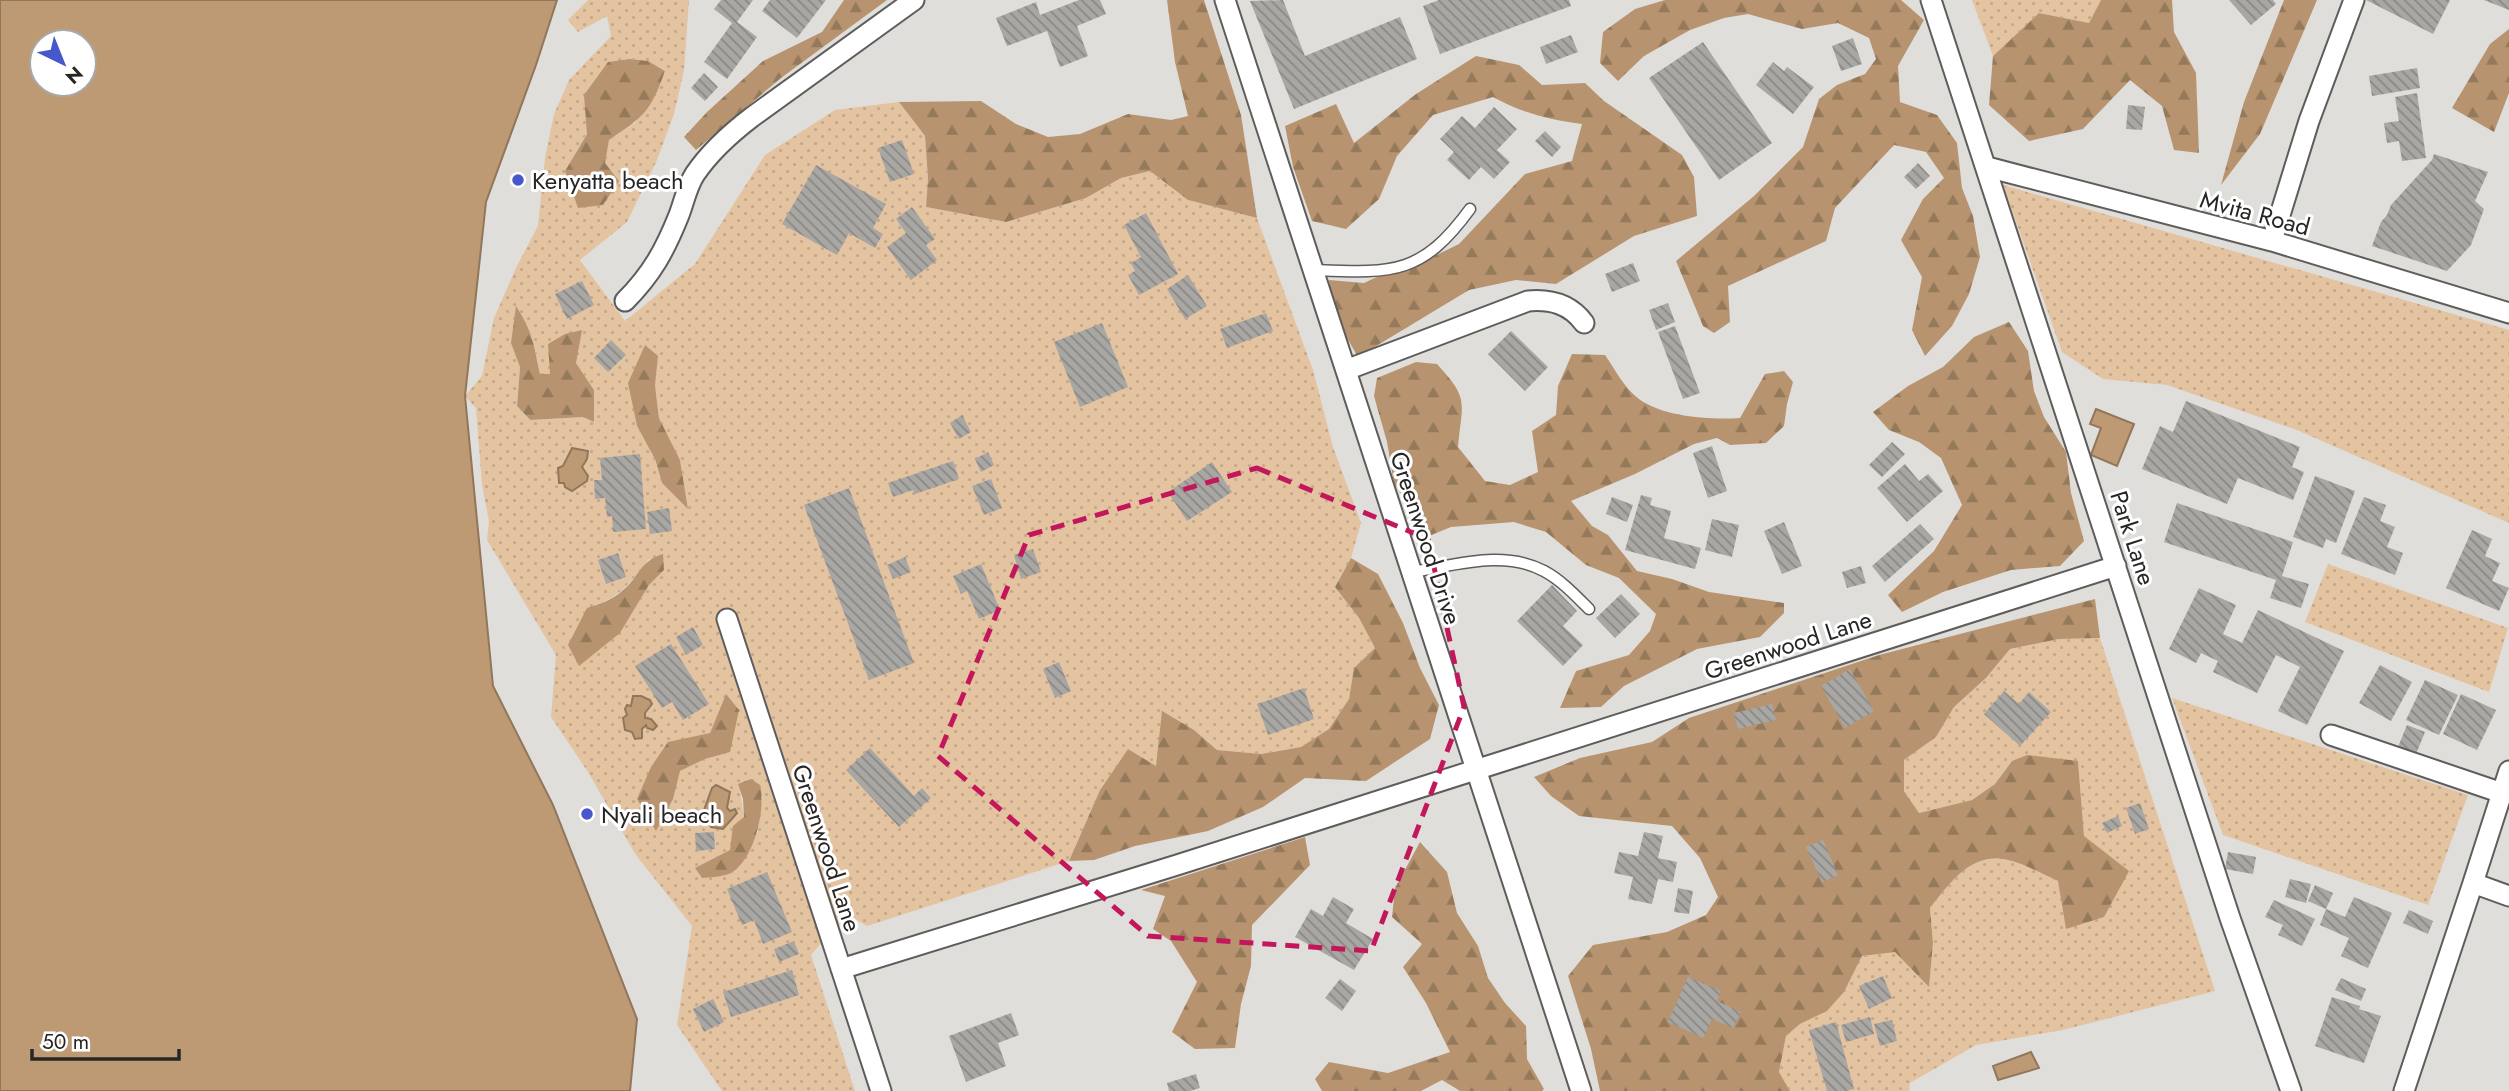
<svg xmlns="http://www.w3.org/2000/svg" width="2509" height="1091" viewBox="0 0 2509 1091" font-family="Jost,sans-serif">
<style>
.grass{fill:url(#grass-dots);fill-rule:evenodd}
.forest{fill:url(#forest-firs)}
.water{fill:#bd9a74;stroke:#90775c;stroke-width:2;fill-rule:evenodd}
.building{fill:url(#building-back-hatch)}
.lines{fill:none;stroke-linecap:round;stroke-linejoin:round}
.lane-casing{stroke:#5f5d5b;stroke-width:13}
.street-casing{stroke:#5f5d5b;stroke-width:23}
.lane{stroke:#fff;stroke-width:10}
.street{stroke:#fff;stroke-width:19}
.marked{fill:none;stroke:#c2185b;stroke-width:5;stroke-dasharray:14 9;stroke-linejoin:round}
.poi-dot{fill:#4758cd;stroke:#fff;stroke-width:2.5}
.labels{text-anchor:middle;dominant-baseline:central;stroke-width:6;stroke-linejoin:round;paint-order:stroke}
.poi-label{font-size:24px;fill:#272625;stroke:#fff;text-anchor:start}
.street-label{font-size:24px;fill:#272625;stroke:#fff}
</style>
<defs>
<pattern id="grass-dots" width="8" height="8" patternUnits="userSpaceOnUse" patternTransform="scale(1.75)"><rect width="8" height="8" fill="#e4c3a1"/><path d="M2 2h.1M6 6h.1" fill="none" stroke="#c4a78a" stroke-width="1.8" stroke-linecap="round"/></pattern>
<pattern id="forest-firs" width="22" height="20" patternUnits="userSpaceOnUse" patternTransform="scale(1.75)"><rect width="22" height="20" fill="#b7946f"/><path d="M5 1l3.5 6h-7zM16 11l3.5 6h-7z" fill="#95795b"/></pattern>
<pattern id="building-back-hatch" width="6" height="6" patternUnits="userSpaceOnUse" patternTransform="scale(1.75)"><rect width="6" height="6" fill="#a9a7a4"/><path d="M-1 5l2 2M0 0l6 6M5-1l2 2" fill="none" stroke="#8a8885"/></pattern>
</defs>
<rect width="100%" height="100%" fill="#e0dedb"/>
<path class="grass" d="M588,0H689L684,71L674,114L657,160L627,222L580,260L625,321L695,264L765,155L835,110L899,102L925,136L928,179L926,207L1006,222L1086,198L1121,178L1150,171L1188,200L1257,218L1313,370L1333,447L1361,523L1351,558L1335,587L1359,618L1375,648L1354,668L1349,699L1329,730L1301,747L1261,754L1217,750L1194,730L1156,767L1128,749L1100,790L1069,861L867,926L847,914L811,955L855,1091H722L677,1025L692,926L636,855L588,772L551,717L556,655L487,540L489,521L482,485L476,408L465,396L482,376L494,318L516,268L538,226L545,158L554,114L569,80L611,36L607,16L578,32L568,20ZM630,59L648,61L665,71L635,123L609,140L604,163L565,171ZM516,307C532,328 536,349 540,374L550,375L576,363L594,390V422L583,417L529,420L517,406L520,366ZM658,356L655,386L659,418L680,460L688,508L662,483L655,459L637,426ZM649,559L664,570L649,585L620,633L587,608C619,599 629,584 649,559ZM726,694L730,751L705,759L680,771L691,738L710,733ZM739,784L763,797L759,811L758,832L702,878L696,868L730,850L744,817Z
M1972,0H2101L2089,23L2039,13L1993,56Z
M2003,185L2509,330V523L2297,430L2167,385L2103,379L2062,352Z
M2328,564L2508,628L2489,692L2305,622Z
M2100,638L2215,991L2063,1030L1976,1045L1910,1083L1909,1091H1790L1779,1072L1786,1036L1800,1024L1827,1011L1844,992L1862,956L1895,951L1929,986L1933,943L1930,908C1950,883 1971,851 2008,860C2025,864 2042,874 2058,881L2084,836L2078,761H2012L1995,784L1972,800L1919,813L1904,791V760L1936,737L1954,707L1986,678L2010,649L2059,639Z
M2172,698L2468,795L2428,905L2223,835Z"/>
<path class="forest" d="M844,0H887L781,78L696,150L684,137L707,112L763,61L822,32Z
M1167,0H1204L1241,115L1257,218L1188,200L1150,171L1121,178L1086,198L1006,222L926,207L928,179L925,136L899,102L981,101L1016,124L1048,137L1080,134L1128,114L1171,120L1188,116L1175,62Z
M1665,0H1901L1924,20L1898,66L1900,102L1937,115L1957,143L1962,188L1973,216L1980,257L1969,294L1952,326L1925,356L1912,330L1922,277L1901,240L1923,199L1944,178L1926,152L1894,145L1835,208L1826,241L1728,286L1730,322L1714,333L1703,326L1676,261L1754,196L1803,147L1819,99L1837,85L1865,74L1876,59L1869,38L1838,23L1802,29L1748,14L1724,18L1690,30L1644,56L1618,81L1600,63L1603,32L1635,9Z
M2101,0H2172L2174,32L2196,73L2199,153L2174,150L2162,106L2130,80L2083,129L2029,141L1989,105L1993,56L2039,13L2089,23Z
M2284,0H2317L2260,134L2221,185L2244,102Z
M2509,29V93L2494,132L2452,108L2490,44Z
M1476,56L1519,65L1542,85L1585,83L1604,101L1682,155L1694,177L1697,216L1634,236L1556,284L1516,280L1469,290L1358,357L1332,312L1329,280L1364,283L1381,275L1410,268L1459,244L1525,174L1572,161L1582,124C1550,120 1522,113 1493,97L1433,115L1397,156L1379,199L1346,229L1312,221L1293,167L1285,126L1336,104L1354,143L1416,94Z
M630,59L648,61L665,71C651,111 644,117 609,140L605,163L619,181L603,205L578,208L565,171L587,134L584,95L608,62Z
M516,306C533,332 534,345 540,374H550L548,344L565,334L582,330L576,363L594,390V422L583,417L530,420L517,406L520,367L511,343Z
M2009,322L2028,351L2034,391L2044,417L2066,452L2071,493L2084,541L2060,566L2011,570L1943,592L1902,612L1888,595L1934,551L1962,505L1941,458L1919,442L1889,430L1873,412L1908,386L1943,367L1974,337Z
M645,345L658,356L655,386L659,418L680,460L688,509L662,483L655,459L637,426L628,383Z
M1572,354L1605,355C1615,369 1624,388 1639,399C1663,417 1711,420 1740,418L1765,374L1784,371L1793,382L1787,404L1784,426L1766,443L1730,445L1717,438L1694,444L1635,474L1571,501L1592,526L1608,535L1637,571L1672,579L1709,592L1784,603V613L1760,637L1697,649L1624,686L1601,707L1560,708L1576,671L1629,655L1650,631L1656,614L1619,578L1586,565L1546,532L1514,522L1451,527L1429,536L1394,483L1387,442L1374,396L1377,378L1416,362L1437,364C1470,400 1462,401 1458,447L1485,481L1510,485L1538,472L1532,431L1556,415L1558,386Z
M663,554L664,570L649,585L620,633L579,666L568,645L587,608C600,604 612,600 622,591C640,577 638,562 663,554Z
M1351,558L1378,574L1403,623L1420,668L1439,705L1430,739L1366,781L1305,778L1263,807L1208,831L1135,846L1094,860L1069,861L1100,790L1128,749L1156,766L1162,711L1194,730L1217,750L1261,754L1301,747L1329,729L1349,699L1354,668L1375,648L1359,618L1335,587Z
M2095,599L2100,638L2059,639L2010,649L1986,678L1954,707L1936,737L1904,760V791L1919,813L1972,800L1995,784L2012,761L2027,755L2078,761L2084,836L2129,871L2104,917L2066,929L2058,881C2042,874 2025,864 2008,860C1971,851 1950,883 1930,908L1933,943L1929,987L1895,952L1862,956L1844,992L1827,1011L1800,1024L1786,1036L1779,1072L1790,1091H1600L1591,1049L1568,976L1593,945L1667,932L1706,915L1718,897L1700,858L1672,826L1579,816L1551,796L1534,777L1580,758L1652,742L1689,718L1879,655Z
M726,694L739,710L730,752L705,759L680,771L673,799L656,831L637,799L651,767L668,742L710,733Z
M751,779L760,785C766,808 755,856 734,871C727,877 711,877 702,878L695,868L730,850L733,826L744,817L743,799L738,784Z
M1305,837L1310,865L1252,925L1251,966L1241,1004L1235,1048L1195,1049L1172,1032L1197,982L1171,941L1153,929L1165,896L1141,890Z
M1420,842L1447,872L1457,913L1478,946L1488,978L1505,1003L1526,1026L1527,1059L1544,1089L1542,1091H1460L1442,1080L1421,1091H1322L1315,1079L1329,1062L1388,1073L1450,1052L1426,1003L1403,967L1422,944L1392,917L1395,888Z"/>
<path class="water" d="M0,0H557L536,65L486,202L465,396L493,686L553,805L637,1019L630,1091H0ZM42,42H84V84H42Z
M2096,409L2134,424L2117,466L2091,455L2101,428L2090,424Z
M572,448L588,451L587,459L582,467L588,476L587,481L572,491L565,487L564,483H559L558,468L563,466Z
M633,696H641L650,700L652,704L645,713V718L651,719L657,726L653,730L647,728L646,725L642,729V738L635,739L632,732L625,730L623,718L627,715L625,709L627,705L631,706Z
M716,785L730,792L727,808L730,811L735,809L737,813L723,829L711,827L704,810L712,788Z
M2031,1052L2039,1068L1998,1080L1993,1066Z"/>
<path class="building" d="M721,0H753L737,22L757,37L727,79L704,62L732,23L714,9Z
M770,0H826L797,38L762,11Z
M1079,0H1100L1106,14L1077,26L1088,56L1060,67L1047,31L1007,46L996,18L1036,2L1040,15Z
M1283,0L1305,56L1400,17L1417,59L1294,109L1250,1Z
M1439,0H1569L1571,6L1440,54L1423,6Z
M2229,0H2273L2276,4L2251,25Z
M2366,0H2450L2433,34Z
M2484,0H2509V10Z
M1571,35L1578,52L1546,64L1540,47Z
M1853,38L1862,64L1841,71L1832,46Z
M1703,42L1772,143L1719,180L1649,78Z
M1773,62L1784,71L1787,67L1814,87L1793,114L1756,85Z
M2417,68L2420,88L2372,96L2369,76Z
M704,73L718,87L705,101L691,88Z
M2417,93L2426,158L2402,161L2399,141L2387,143L2384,123L2399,121L2395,97Z
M2128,105L2145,107L2142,130L2126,129Z
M1494,107L1517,129L1497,150L1510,162L1494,179L1481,167L1469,180L1447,160L1454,152L1440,139L1462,116L1475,128Z
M1545,131L1561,147L1552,157L1535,141Z
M902,140L914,174L890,182L878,148Z
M2434,154L2488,172L2475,201L2484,209L2471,245L2447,271L2372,246L2381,222L2387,215L2391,205L2432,160Z
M1918,163L1930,176L1916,189L1904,177Z
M816,165L886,204L873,228L883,234L875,248L849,233L837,255L782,224Z
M912,207L935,239L926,245L937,260L911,280L887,247L906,233L896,219Z
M1146,213L1178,274L1139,295L1128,275L1135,271L1131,263L1141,257L1124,225Z
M1633,263L1640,281L1612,292L1605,274Z
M1188,275L1207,306L1185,319L1167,289Z
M582,281L594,305L567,319L555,294Z
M1668,303L1675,322L1656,330L1649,310Z
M1266,313L1273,331L1227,348L1220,329Z
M1102,323L1128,387L1080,407L1054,342Z
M1675,326L1700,393L1683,399L1658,332Z
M1511,331L1548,367L1525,391L1488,354Z
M611,340L626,355L608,372L594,358Z
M2186,401L2300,447L2292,467L2304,472L2293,500L2238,478L2227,504L2142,469L2160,426L2173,432Z
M962,415L971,432L959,439L950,423Z
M1892,442L1905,454L1882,477L1869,465Z
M1712,446L1727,491L1708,498L1693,453Z
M988,452L994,465L981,472L975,459Z
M640,454L646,529L613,532L612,516L607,517L605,498L595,499L594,480H602L600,458Z
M953,461L959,479L915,494L913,490L893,497L888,483Z
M1212,462L1232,492L1187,521L1168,492Z
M1905,464L1919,481L1928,474L1943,491L1907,522L1877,488Z
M2315,476L2355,491L2336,543L2326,539L2323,548L2293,537Z
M991,479L1002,508L984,515L972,486Z
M849,488L914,663L869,680L804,505Z
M1641,495L1652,498L1650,505L1671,511L1664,538L1701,548L1695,569L1625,550Z
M1612,497L1633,505L1627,522L1606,514Z
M2364,497L2386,505L2380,521L2395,527L2387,547L2403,553L2395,575L2341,554Z
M2177,503L2293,542L2282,576L2309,584L2301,608L2270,598L2276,580L2164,542Z
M669,508L672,531L650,534L647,512Z
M1712,519L1739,525L1732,557L1705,550Z
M1784,522L1802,566L1782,574L1764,531Z
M1920,524L1934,539L1885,582L1872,566Z
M2472,530L2492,539L2485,556L2500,563L2492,581L2509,588L2499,611L2446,588Z
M1033,549L1041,572L1021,579L1014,555Z
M618,553L626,577L606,584L598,560Z
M905,557L911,572L893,579L887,565Z
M981,564L1000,610L979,619L967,591L961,594L953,576Z
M1861,566L1866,583L1847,588L1842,572Z
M1552,585L1577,611L1563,626L1583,645L1563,666L1517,621Z
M2199,588L2236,605L2223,634L2242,643L2258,610L2344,651L2307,725L2278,711L2300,667L2276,655L2257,693L2213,672L2218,661L2201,653L2196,663L2169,649Z
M1621,594L1640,614L1615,638L1596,618Z
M693,627L703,645L686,655L676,637Z
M671,644L709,704L683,720L672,702L662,708L635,666Z
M1059,662L1071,691L1055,698L1043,669Z
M2380,665L2412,682L2391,721L2359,703Z
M1850,669L1874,711L1845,728L1821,686Z
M2425,680L2458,695L2439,735L2406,720Z
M1304,688L1314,719L1268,735L1257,704Z
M2004,691L2019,704L2029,692L2051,712L2020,746L1984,714Z
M2461,694L2496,710L2477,750L2443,734Z
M1772,704L1776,720L1738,729L1734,713Z
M2407,725L2425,732L2416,754L2398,747Z
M870,748L914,796L922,788L931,798L899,827L846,770Z
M2140,803L2149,829L2135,834L2126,808Z
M2118,816L2122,826L2107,833L2102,823Z
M714,832L715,849L696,851L695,833Z
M1644,832L1663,836L1658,858L1677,862L1673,882L1658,879L1652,904L1628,899L1633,877L1614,873L1619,852L1638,856Z
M1823,840L1838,875L1822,882L1806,847Z
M2228,852L2256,857L2253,874L2225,869Z
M767,872L792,932L763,944L754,920L742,925L727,889Z
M2290,879L2311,884L2306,903L2285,897Z
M2315,885L2333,893L2326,909L2308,901Z
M1678,888L1693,891L1689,914L1674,912Z
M1333,897L1354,909L1346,923L1373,939L1354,970L1295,937L1311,909L1323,916Z
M2354,897L2392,913L2368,968L2341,956L2349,938L2320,925L2326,909L2345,917Z
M2274,900L2315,919L2302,946L2278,935L2283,925L2265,917Z
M2409,910L2433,921L2428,934L2403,923Z
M794,941L799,954L779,962L774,949Z
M792,970L799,995L731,1017L723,992Z
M1883,976L1892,998L1869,1009L1859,986Z
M1688,977L1721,991L1717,1001L1741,1012L1733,1028L1712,1019L1703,1038L1668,1022Z
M2341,978L2366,989L2361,1001L2335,990Z
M1340,979L1356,991L1342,1011L1325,998Z
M2332,997L2360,1006L2359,1009L2381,1016L2364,1063L2315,1046Z
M713,999L724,1022L704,1032L693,1009Z
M1011,1013L1019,1035L998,1043L1006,1066L966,1082L949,1036Z
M1870,1017L1874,1034L1846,1042L1841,1025Z
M1892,1020L1897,1041L1880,1046L1874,1024Z
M1836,1022L1854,1089L1846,1091H1827L1809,1030Z
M1196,1074L1200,1088L1190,1091H1169L1167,1083Z"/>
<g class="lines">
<g class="lane-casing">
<path id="lane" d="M1314,270C1392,273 1421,276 1470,209
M1411,572C1454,566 1503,549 1544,571C1561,580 1575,595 1589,609"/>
</g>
<g class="street-casing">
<path id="street" d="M1225,0L1581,1091
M1931,0L2230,918L2291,1091
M1987,167L2272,241L2509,313
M2272,241L2309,121L2354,0
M625,301C652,274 665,250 679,215C684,202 687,186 695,174C710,152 731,133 752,117L914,0
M1346,370L1528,301C1551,299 1570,304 1584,323
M727,619L881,1091
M2331,735L2502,793
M2473,883L2509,771
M841,969L1177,865L2116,566
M2404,1091L2473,883L2509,896"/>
</g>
<use href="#lane" class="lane"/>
<use href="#street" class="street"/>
</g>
<path class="marked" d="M1257,468L1428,539L1464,707L1371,951L1148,936L938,756L1029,535Z"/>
<g class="poi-dot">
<circle cx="518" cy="180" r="7"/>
<circle cx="587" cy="814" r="7"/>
</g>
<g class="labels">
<g class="poi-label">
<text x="532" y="180">Kenyatta beach</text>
<text x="601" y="814">Nyali beach</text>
</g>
<g class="street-label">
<text transform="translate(2255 213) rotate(15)">Mvita Road</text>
<text transform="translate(1426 538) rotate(72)">Greenwood Drive</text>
<text transform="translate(2133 538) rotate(72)">Park Lane</text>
<text transform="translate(1788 645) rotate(-18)">Greenwood Lane</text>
<text transform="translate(827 848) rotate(72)">Greenwood Lane</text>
</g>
</g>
<g transform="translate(63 63) rotate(137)"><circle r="33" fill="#ffffff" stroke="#a9a8a8" stroke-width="2"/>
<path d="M0-5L12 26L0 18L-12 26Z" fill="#4758cd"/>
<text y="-10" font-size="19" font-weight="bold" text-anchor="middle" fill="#272625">N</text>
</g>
<path d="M32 1049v10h147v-10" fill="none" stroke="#272625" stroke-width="3.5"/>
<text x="42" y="1049" font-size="21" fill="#272625" stroke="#ffffff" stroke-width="5" paint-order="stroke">50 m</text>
</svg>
